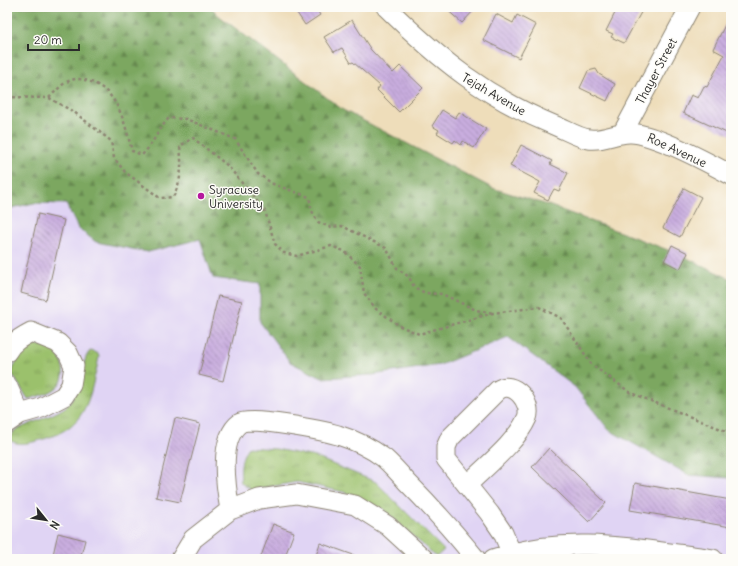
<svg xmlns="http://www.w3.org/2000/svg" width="738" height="566" viewBox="0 0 738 566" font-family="Delius,sans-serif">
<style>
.built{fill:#e0d4f4}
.grass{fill:url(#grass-tufts);stroke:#63764c}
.forest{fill:url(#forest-firs);stroke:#546946}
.building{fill:url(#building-back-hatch)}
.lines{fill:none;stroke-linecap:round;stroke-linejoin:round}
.minor-casing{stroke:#8c8472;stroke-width:21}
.path{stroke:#8c8472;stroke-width:2.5;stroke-dasharray:3 3;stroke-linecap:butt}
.minor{stroke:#fff;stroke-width:19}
.poi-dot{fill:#b5179e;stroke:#fdfcf7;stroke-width:1.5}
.labels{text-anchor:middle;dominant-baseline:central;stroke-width:3;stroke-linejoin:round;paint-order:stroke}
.street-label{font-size:12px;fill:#2b2b2b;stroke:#fdfcf7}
.poi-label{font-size:12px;fill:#2b2b2b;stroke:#fdfcf7;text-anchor:start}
</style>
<defs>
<pattern id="grass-tufts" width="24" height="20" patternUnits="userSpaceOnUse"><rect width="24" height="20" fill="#9bc16c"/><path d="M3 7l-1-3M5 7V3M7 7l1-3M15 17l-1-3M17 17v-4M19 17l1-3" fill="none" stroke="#7f9d59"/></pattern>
<pattern id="forest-firs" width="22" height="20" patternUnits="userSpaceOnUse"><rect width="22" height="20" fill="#7ca760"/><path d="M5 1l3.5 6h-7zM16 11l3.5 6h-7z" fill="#66884f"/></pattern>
<pattern id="building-back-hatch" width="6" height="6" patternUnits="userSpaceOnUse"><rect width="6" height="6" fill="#c9addf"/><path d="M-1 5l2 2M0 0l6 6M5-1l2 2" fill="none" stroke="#a38db5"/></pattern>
</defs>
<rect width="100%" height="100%" fill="#fdfcf7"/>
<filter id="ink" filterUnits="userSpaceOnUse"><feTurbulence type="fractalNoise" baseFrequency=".025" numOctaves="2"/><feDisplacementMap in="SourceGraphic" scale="8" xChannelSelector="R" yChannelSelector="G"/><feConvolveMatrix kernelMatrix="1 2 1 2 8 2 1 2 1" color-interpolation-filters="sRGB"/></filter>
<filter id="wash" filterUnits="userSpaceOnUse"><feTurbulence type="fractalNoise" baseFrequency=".012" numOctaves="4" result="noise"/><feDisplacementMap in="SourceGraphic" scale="16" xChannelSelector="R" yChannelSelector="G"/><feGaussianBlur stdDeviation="0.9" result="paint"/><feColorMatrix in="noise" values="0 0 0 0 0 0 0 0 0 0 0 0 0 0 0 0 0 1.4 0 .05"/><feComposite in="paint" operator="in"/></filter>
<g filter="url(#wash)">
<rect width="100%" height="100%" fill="#eeddba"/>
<path class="built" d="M7,43L731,346V559H7Z"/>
<path class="grass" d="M34,345C39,345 45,345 49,347C61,353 67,371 61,382C54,393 39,396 28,399L12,374C15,360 22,352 34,345Z
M90,351L95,352L99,355C98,364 96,371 94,379C86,416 75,431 37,441C29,443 17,446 10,440L14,431C27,424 62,413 70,403C75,396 78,388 80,380C84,371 83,358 90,351Z
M248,447L276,449L315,457L376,482L444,550L436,557L383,509L344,492L297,482L251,490L241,483C240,470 240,458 248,447Z"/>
<path class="forest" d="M7,7H211L218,15L343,110L492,188L548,205L676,253L731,279V478L689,475L609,430L575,387L508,337L440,365L372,375L322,378L290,362L260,322V284L213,278L200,239L148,252L96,242L78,228L66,204L34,203L7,209Z"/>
<g id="blocks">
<path class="building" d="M293,7H315L320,15L305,25Z
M444,7H477L462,23Z
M618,7H644L624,43L611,37L613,34L606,31Z
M731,13V135L683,113L691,95L698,98L704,86L707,87L724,55L713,49Z
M496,14L513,23L517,15L536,25L519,58L483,40Z
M352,20L371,50L393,73L400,66L423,88L399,112L377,90L380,86L353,62L351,63L342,48L334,52L324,37Z
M596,69L599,74L615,84L607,101L580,88L588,71Z
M442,110L455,118L459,112L486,129L474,148L463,141L461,145L455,140L453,143L437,133L439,130L432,126Z
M521,145L552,161L550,164L568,173L559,191L554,189L548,200L534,193L540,182L510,166Z
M684,188L701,197L680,237L663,228Z
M38,214L64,220L46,300L21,293Z
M672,245L688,253L680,269L664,261Z
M218,296L242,301L223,381L199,375Z
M175,418L200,424L180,502L156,497Z
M549,448L606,503L589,522L532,467Z
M635,483L731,500V527L630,510Z
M273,524L294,532L284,559H260Z
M58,533L85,540L80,559H52Z
M320,543L359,557V559H315Z"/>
</g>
</g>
<g filter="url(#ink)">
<use href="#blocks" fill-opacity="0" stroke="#8c8472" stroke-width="1"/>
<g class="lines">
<g class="minor-casing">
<path id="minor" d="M386,7C440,60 485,97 556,126C566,130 579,138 589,139C604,141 617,132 631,133C654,134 709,163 731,175
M622,134L690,7
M7,352C12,342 22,337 31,332L58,343L68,353L74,366L71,385L64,396L41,408L20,414L7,423
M7,385L20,414
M467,485C486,466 516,443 527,418C533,403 513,379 498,390L450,438L446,447V459L490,514L503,533L511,552
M230,510C226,488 218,439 240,423C250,416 324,431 338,435C354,440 371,448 384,458C392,465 400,474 407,482C432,507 454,532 476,559
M181,559L193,539L230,510L259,499L296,494L355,505L388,526L424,559
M493,559C566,533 639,549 713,559"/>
</g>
<path class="path" d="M7,97L49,98L74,112L111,141L114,158L125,172L160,198L173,197C182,180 182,165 180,146L193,138L228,166L265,211L275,244L284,253L297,256L331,246L344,251L360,266L364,293L376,309L400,326L419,334L493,313L539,307L561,318L592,365L631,393L731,433
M49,98C54,93 59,87 65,83C73,78 80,78 88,81C119,90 125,125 132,151L142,155C153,144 158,130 169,118L186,119L235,139L258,174L273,184L309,197L312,211L318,222L330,227L342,226L386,248L397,268L409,277L414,287L425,293L442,294L476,310L493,313"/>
<use href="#minor" class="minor"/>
</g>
</g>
<circle class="poi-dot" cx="201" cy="196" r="4"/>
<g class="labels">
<g class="street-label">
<text transform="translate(656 71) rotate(-62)">Thayer Street</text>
<text transform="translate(494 94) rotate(30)">Tejah Avenue</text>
<text transform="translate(677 150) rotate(25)">Roe Avenue</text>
</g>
<g class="poi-label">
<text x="209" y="189">Syracuse<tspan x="209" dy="14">University</tspan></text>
</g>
</g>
<rect width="738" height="566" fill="none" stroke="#fdfcf7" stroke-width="24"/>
<g transform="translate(46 520) rotate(120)" stroke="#fdfcf7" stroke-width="3" paint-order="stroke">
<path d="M0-3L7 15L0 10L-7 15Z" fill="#2b2b2b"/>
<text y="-6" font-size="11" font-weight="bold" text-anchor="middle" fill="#2b2b2b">N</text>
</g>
<path d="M28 44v6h51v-6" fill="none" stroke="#2b2b2b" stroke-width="2"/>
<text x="34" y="44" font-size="12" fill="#2b2b2b" stroke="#fdfcf7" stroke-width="3" paint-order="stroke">20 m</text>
</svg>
